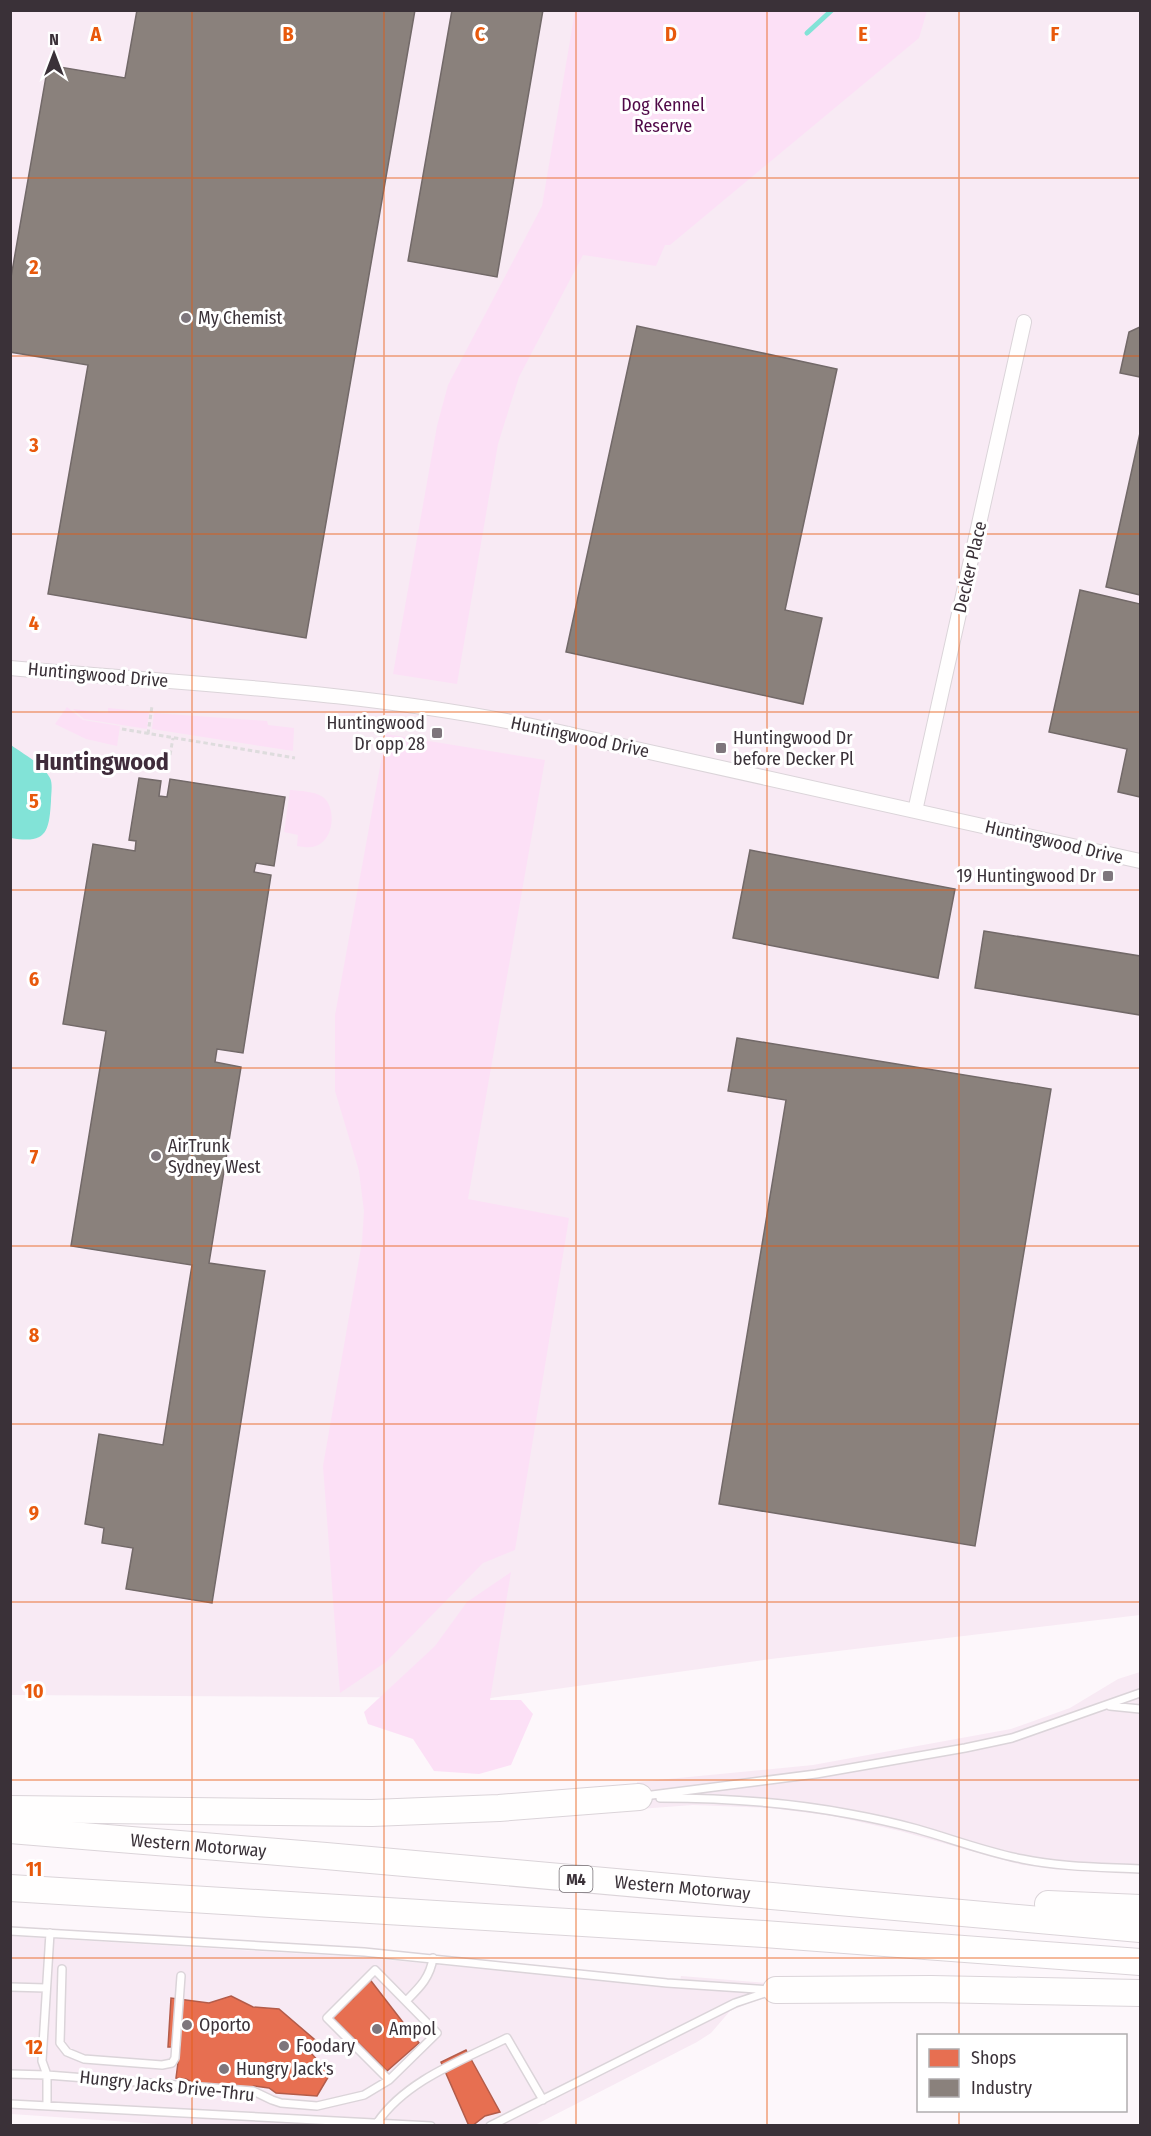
<svg xmlns="http://www.w3.org/2000/svg" width="1151" height="2136" viewBox="0 0 1151 2136" font-family="'Fira Sans Condensed',sans-serif">
<style>
.built{fill:#f8eaf4}
.green{fill:#fce0f6}
.water{fill:#82e3d7}
.shops{fill:#e76f51;stroke:#b35c4a;stroke-width:1.5}
.industry{fill:#8a817c;stroke:#726968;stroke-width:1.5}
.lines{fill:none;stroke-linecap:round;stroke-linejoin:round}
.stream{stroke:#82e3d7;stroke-width:5}
.service-casing{stroke:#dbd4d9;stroke-width:10}
.minor-casing{stroke:#dbd4d9;stroke-width:16}
.motorway-casing{stroke:#dbd4d9;stroke-width:28}
.path{stroke:#dedcdd;stroke-width:3;stroke-dasharray:4.5 3;stroke-linecap:butt}
.service{stroke:#fffefe;stroke-width:7}
.minor{stroke:#fffefe;stroke-width:14}
.motorway{stroke:#fffefe;stroke-width:26}
.grid{fill:none;stroke:#e8590c;stroke-width:1.5;stroke-opacity:0.55}
.poi-dot{fill:#7e767c;stroke:#fff;stroke-width:2}
.labels{text-anchor:middle;dominant-baseline:central;stroke-width:6;stroke-linejoin:round;paint-order:stroke}
.shield{fill:#fff;stroke:#756f74;stroke-width:1.5}
.shield-label{font-size:16px;font-weight:bold;fill:#3a3138}
.park-label{font-size:18px;fill:#500a48;stroke:#fff}
.poi-label{font-size:18px;fill:#3a3138;stroke:#fff;text-anchor:start}
.street-label{font-size:18px;fill:#3a3138;stroke:#fff}
.district-label{font-size:24px;font-weight:bold;fill:#3f2c3b;stroke:#fff}
.grid-label{font-size:20px;text-anchor:middle;font-weight:bold;fill:#e8590c;stroke:#fff;stroke-width:6;stroke-linejoin:round;paint-order:stroke}
</style>
<rect width="100%" height="100%" fill="#fdf7fb"/>
<path class="built" d="M11,11H1140V1615L771,1659L491,1698L11,1695Z
M1140,1672V1873L1022,1865L900,1831L833,1816L771,1808L693,1805L639,1809L637,1782L813,1765L1011,1729L1070,1708L1118,1679Z
M10,1936L357,1957L679,1987L681,1976L779,1984L777,1994L749,2003L730,2011L711,2033L697,2042L535,2125H174L11,2114Z"/>
<path class="green" d="M575,11H927L919,38L670,245H665L656,266L583,255L519,377L498,444L457,684L393,674L437,426L448,385L542,206Z
M67,707L83,720L120,726L117,746L86,739L55,724Z
M108,708L149,712L147,729L84,719L73,709L108,713Z
M154,713L267,721L268,725L294,728L293,751L152,729Z
M386,734L545,760L468,1199L569,1218L515,1550L483,1563L386,1662L340,1693L323,1466L362,1242L364,1211L359,1171L335,1091V1015Z
M290,790C300,791 314,791 323,797C336,807 334,836 320,844C313,849 304,847 297,846L298,835L284,832Z
M511,1572L490,1700H521L533,1714L511,1765L479,1774L434,1771L413,1739L368,1724L364,1712L435,1646L467,1602Z"/>
<path class="water" d="M11,745C23,754 43,764 50,778C53,784 51,794 51,801C49,833 46,844 11,838Z"/>
<path class="shops" d="M368,1977L419,2043L387,2071L328,2013L353,1999Z
M231,1996L253,2007L279,2009L321,2045L310,2052L330,2074L317,2096L276,2093L269,2088L254,2086L236,2095L216,2094L186,2079L176,2078L180,2047H168L171,1998L209,2003Z
M466,2050L500,2112L485,2116L472,2126H469L441,2062Z"/>
<path class="industry" d="M137,10H415L306,638L48,594L88,365L10,352V283L48,65L125,78Z
M452,10H543L497,277L408,261Z
M637,326L837,369L785,610L822,618L803,704L566,652Z
M1140,327V377L1120,373L1129,332Z
M1140,433V595L1106,587Z
M1080,590L1140,604V797L1118,792L1127,749L1049,732Z
M139,778L161,781L159,796L167,797L170,779L285,797L274,866L256,863L254,872L271,875L243,1053L217,1049L215,1062L241,1067L209,1263L265,1271L212,1603L126,1589L133,1548L102,1543L104,1528L85,1524L99,1434L163,1445L192,1265L71,1246L106,1031L63,1024L93,844L135,851L136,841L129,840Z
M750,850L955,889L938,978L733,938Z
M984,931L1140,956V1015L975,988Z
M737,1038L1051,1089L975,1546L719,1504L786,1100L728,1091Z"/>
<g class="lines">
<path class="stream" d="M807,33L832,10"/>
<g class="service-casing">
<path id="service" d="M1110,1706L1140,1709
M644,1796L816,1774L965,1748L1012,1738L1140,1693
M660,1798C724,1798 787,1802 850,1814C872,1818 895,1823 917,1829C952,1839 986,1852 1022,1859C1061,1867 1101,1867 1140,1869
M10,1931L364,1952L667,1983L771,1990
M62,1969L60,2043L67,2052L84,2059L162,2065L172,2063L175,2058L181,1976
M375,1970L437,2033L389,2080L327,2018Z
M10,1987L46,1988
M406,2001C419,1988 430,1978 433,1958
M10,2074L47,2075L253,2091L272,2100L281,2103L317,2106L364,2095L389,2080
M10,2104L431,2126
M47,2106V2075L42,2061L50,1933
M377,2123C406,2080 463,2060 507,2038L543,2100
M490,2126L735,2003L768,1992"/>
</g>
<g class="minor-casing">
<path id="minor" d="M10,668C186,684 364,691 537,727L1140,861
M915,811L1024,322"/>
</g>
<g class="motorway-casing">
<g id="motorway">
<path d="M10,1809L372,1813L499,1808L639,1797"/>
<path id="s1" d="M10,1830L326,1856L1140,1929"/>
<path d="M10,1888L764,1934L1140,1962"/>
<path d="M1048,1904L1140,1908"/>
<path d="M776,1990L931,1989L1140,1993"/>
</g>
</g>
<path class="path" d="M122,729L295,758
M148,734L152,706
M170,755L173,738"/>
<use href="#service" class="service"/>
<use href="#minor" class="minor"/>
<use href="#motorway" class="motorway"/>
</g>
<path class="grid" d="M192,10V2126M384,10V2126M576,10V2126M767,10V2126M959,10V2036M10,178H1140M10,356H1140M10,534H1140M10,712H1140M10,890H1140M10,1068H1140M10,1246H1140M10,1424H1140M10,1602H1140M10,1780H1140M10,1958H1140M959,2110V2126"/>
<g class="poi-dot">
<circle cx="186" cy="318" r="6"/>
<rect x="431" y="727" width="12" height="12" rx="3"/>
<rect x="715" y="742" width="12" height="12" rx="3"/>
<rect x="1102" y="870" width="12" height="12" rx="3"/>
<circle cx="156" cy="1156" r="6"/>
<circle cx="187" cy="2025" r="6"/>
<circle cx="377" cy="2029" r="6"/>
<circle cx="284" cy="2046" r="6"/>
<circle cx="224" cy="2069" r="6"/>
</g>
<g class="labels">
<rect class="shield" x="559.5" y="1866" width="33" height="26" rx="4.5"/>
<g class="shield-label">
<text x="576" y="1879">M4</text>
</g>
<g class="park-label">
<text x="663" y="105">Dog Kennel<tspan x="663" dy="21">Reserve</tspan></text>
</g>
<g class="poi-label">
<text x="198" y="318">My Chemist</text>
<text x="425" y="723" text-anchor="end">Huntingwood<tspan x="425" dy="21">Dr opp 28</tspan></text>
<text x="733" y="738">Huntingwood Dr<tspan x="733" dy="21">before Decker Pl</tspan></text>
<text x="1096" y="876" text-anchor="end">19 Huntingwood Dr</text>
<text x="168" y="1146">AirTrunk<tspan x="168" dy="21">Sydney West</tspan></text>
<text x="199" y="2025">Oporto</text>
<text x="389" y="2029">Ampol</text>
<text x="296" y="2046">Foodary</text>
<text x="236" y="2069">Hungry Jack's</text>
</g>
<g class="street-label">
<text transform="translate(970 567) rotate(-77)">Decker Place</text>
<text transform="translate(98 675) rotate(5)">Huntingwood Drive</text>
<text transform="translate(580 737) rotate(12)">Huntingwood Drive</text>
<text transform="translate(1054 842) rotate(13)">Huntingwood Drive</text>
<text stroke="none"><textPath href="#s1" startOffset="189">Western Motorway</textPath></text>
<text stroke="none"><textPath href="#s1" startOffset="675">Western Motorway</textPath></text>
<text transform="translate(167 2086) rotate(6)">Hungry Jacks Drive-Thru</text>
</g>
<g class="district-label">
<text x="102" y="762">Huntingwood</text>
</g>
</g>
<g class="grid-label">
<text x="96" y="41">A</text>
<text x="288" y="41">B</text>
<text x="480" y="41">C</text>
<text x="671" y="41">D</text>
<text x="863" y="41">E</text>
<text x="1055" y="41">F</text>
<text x="34" y="274">2</text>
<text x="34" y="452">3</text>
<text x="34" y="630">4</text>
<text x="34" y="808">5</text>
<text x="34" y="986">6</text>
<text x="34" y="1164">7</text>
<text x="34" y="1342">8</text>
<text x="34" y="1520">9</text>
<text x="34" y="1698">10</text>
<text x="34" y="1876">11</text>
<text x="34" y="2054">12</text>
</g>
<rect width="1151" height="2136" fill="none" stroke="#3a3138" stroke-width="24"/>
<rect x="917" y="2034" width="210" height="78" fill="#ffffff" stroke="#b0adaf" stroke-width="1.5"/>
<rect x="929" y="2049" width="30" height="18" fill="#e76f51" stroke="#b0adaf" stroke-width="1.5"/>
<text x="971" y="2064" font-size="18" fill="#3a3138">Shops</text>
<rect x="929" y="2079" width="30" height="18" fill="#8a817c" stroke="#b0adaf" stroke-width="1.5"/>
<text x="971" y="2094" font-size="18" fill="#3a3138">Industry</text>
<g transform="translate(54 54)" stroke="#ffffff" stroke-width="4.5" paint-order="stroke">
<path d="M0-4.5L10 22L0 15L-10 22Z" fill="#3a3138"/>
<text y="-9" font-size="16" font-weight="bold" text-anchor="middle" fill="#3a3138">N</text>
</g>
</svg>
